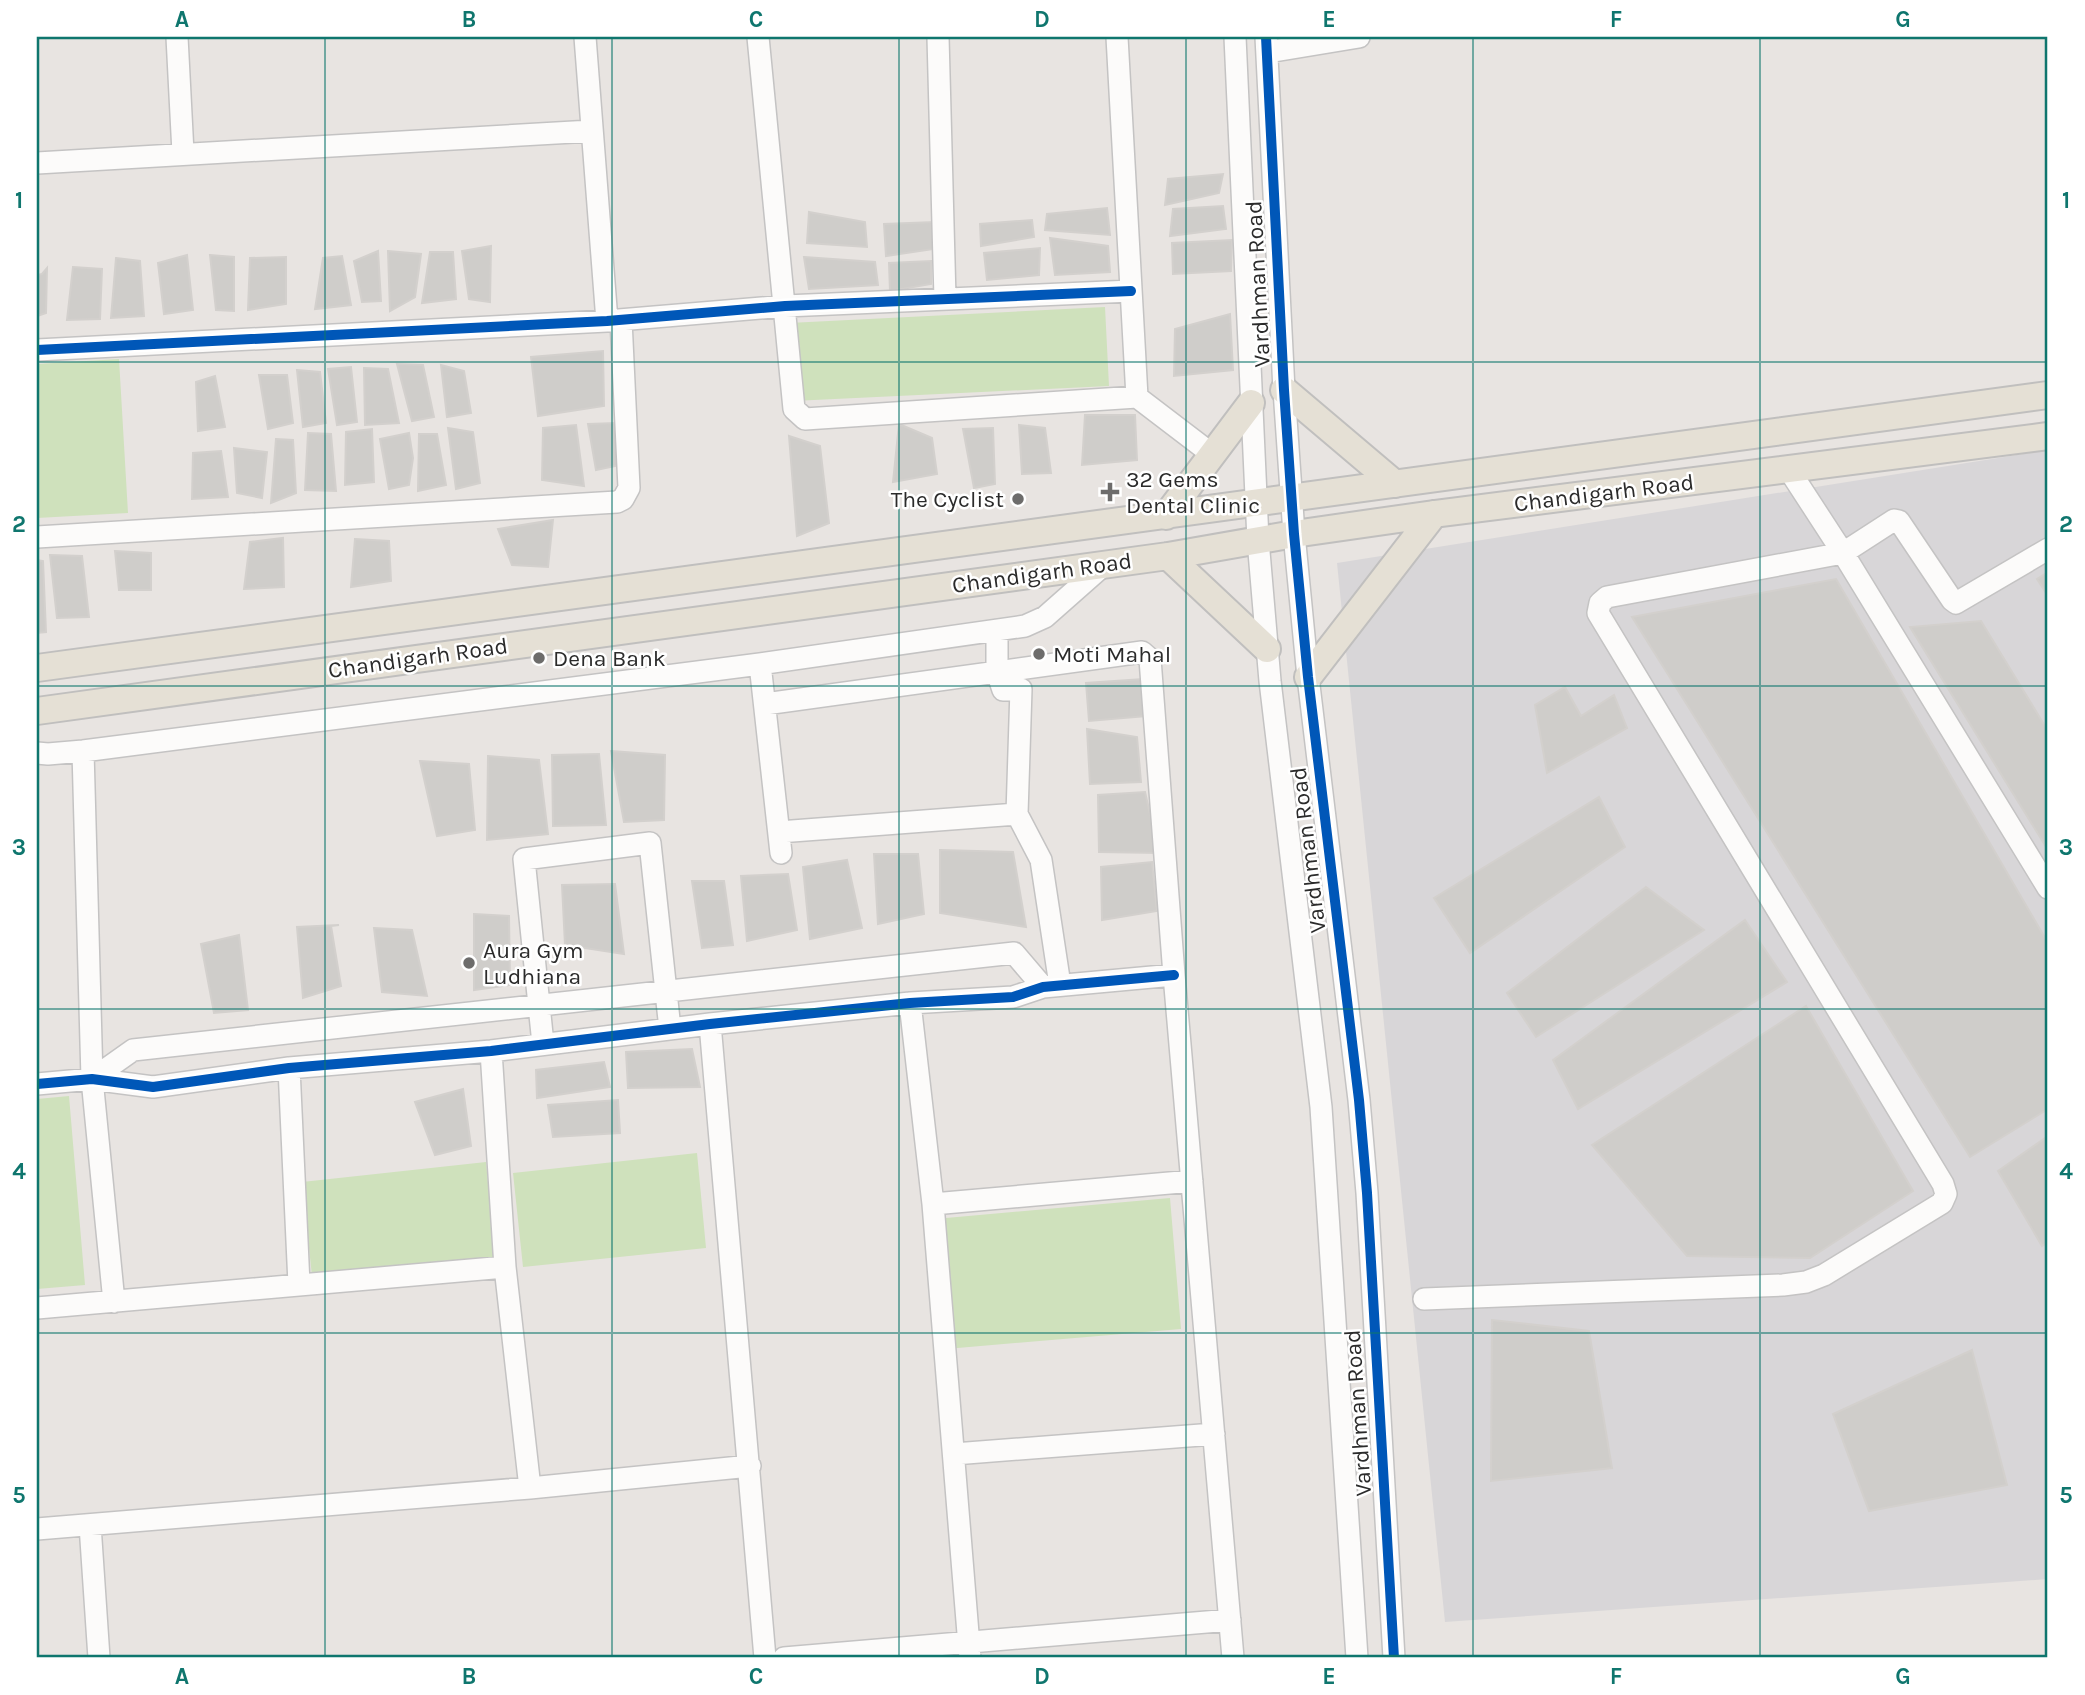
<svg xmlns="http://www.w3.org/2000/svg" width="2085" height="1695" viewBox="0 0 2085 1695" font-family="Karla,sans-serif">
<style>
.industrial{fill:#d8d6d8}
.green{fill:#cfe1bc}
.building{fill:#cfcdca;stroke:#d3d0cd;stroke-width:2}
.lines{fill:none;stroke-linecap:round;stroke-linejoin:round}
.minor-casing{stroke:#c4c3c3;stroke-width:24}
.major-casing{stroke:#c0bfbe;stroke-width:30}
.minor{stroke:#fcfbfa;stroke-width:21}
.major{stroke:#e5e0d5;stroke-width:26}
.cycleway-casing{stroke:#fff;stroke-width:15}
.cycleway{stroke:#0057b8;stroke-width:10}
.grid{fill:none;stroke:#0f766e;stroke-width:2;stroke-opacity:0.55}
.poi-dot{fill:#6d6c6b;stroke:#fff;stroke-width:2.5}
.labels{text-anchor:middle;dominant-baseline:central;stroke-width:5;stroke-linejoin:round;paint-order:stroke}
.street-label{font-size:23px;fill:#2b2b2b;stroke:#fff}
.poi-label{font-size:23px;fill:#2b2b2b;stroke:#fff;text-anchor:start}
.neatline{fill:none;stroke:#0f766e;stroke-width:2.5}
.grid-label{font-size:23px;text-anchor:middle;font-weight:bold;fill:#0f766e}
</style>
<rect width="100%" height="100%" fill="#e8e4e1"/>
<path class="industrial" d="M2048,450V1579L1445,1622L1337,563Z"/>
<path class="green" d="M1105,307L1109,386L793,401L789,323Z
M119,359L128,513L37,518V364Z
M69,1096L85,1285L37,1289V1099Z
M697,1153L706,1248L523,1267L513,1173Z
M486,1162L495,1257L312,1276L302,1182Z
M1170,1198L1181,1329L946,1349L935,1219Z"/>
<path class="building" d="M1223,174L1219,193L1165,205L1168,179Z
M1223,206L1226,229L1170,236L1173,209Z
M1107,208L1110,235L1045,230L1047,214Z
M809,212L865,222L867,247L807,243Z
M1032,220L1034,237L981,246L980,224Z
M935,222L934,249L886,256L884,224Z
M1050,238L1108,246L1110,272L1055,275Z
M1232,240L1231,271L1173,274L1172,243Z
M491,246L490,302L469,299L462,251Z
M1040,248L1039,275L987,280L984,253Z
M378,251L381,301L362,302L354,261Z
M388,251L421,254L415,297L390,311Z
M430,252H453L456,299L422,303Z
M187,255L193,310L164,314L158,263Z
M210,255L234,257V311L216,310Z
M342,256L351,305L315,309L323,258Z
M286,257V304L248,310L250,258Z
M804,257L875,262L878,285L809,289Z
M116,258L140,261L144,316L111,318Z
M931,261V284L890,291L889,263Z
M73,267L102,269L100,319L67,320Z
M47,268L46,313L37,316V275L42,274Z
M1230,314L1233,370L1174,376L1175,329Z
M603,351L604,406L538,416L531,357Z
M397,364L423,365L434,417L412,421Z
M441,365L464,371L471,413L447,417Z
M351,367L357,422L337,425L328,369Z
M364,368L388,369L399,423L365,425Z
M297,370L320,372L326,423L303,427Z
M259,375H287L293,423L268,429Z
M215,376L225,427L198,431L196,382Z
M1085,415H1135L1137,460L1082,465Z
M617,423L620,465L596,470L588,424Z
M899,424L932,438L937,474L893,482Z
M576,425L584,486L542,480L543,428Z
M1019,425L1045,428L1051,473L1022,474Z
M448,428L473,432L480,483L456,489Z
M993,428L995,484L974,488L963,429Z
M372,429L374,482L345,485L346,432Z
M308,433L331,434L336,491L305,490Z
M409,433L413,458L409,485L389,489L380,439Z
M419,434H437L446,485L418,491Z
M789,436L820,446L829,523L797,536Z
M276,439L293,440L296,493L271,503Z
M234,448L267,452L262,498L237,493Z
M221,451L228,497L192,499L193,453Z
M553,520L548,567L512,565L498,529Z
M283,538L284,587L244,589L250,542Z
M355,539L389,541L391,581L351,587Z
M115,551L151,553V590H119Z
M50,555L82,556L89,617L57,618Z
M37,560L43,561L46,632L37,633Z
M2048,572V596L2037,579Z
M1836,579L2048,943V1109L1970,1157L1632,617Z
M1981,621L2048,731V850L1910,627Z
M1143,679L1146,716L1089,721L1086,683Z
M1565,687L1581,716L1614,695L1627,728L1547,773L1535,705Z
M1087,729L1137,737L1141,782L1090,784Z
M611,751L665,755L664,820L624,822Z
M599,754L606,825L553,826L552,755Z
M488,756L539,760L548,834L487,840Z
M420,761L469,764L475,830L437,836Z
M1145,792L1159,853L1099,852L1098,795Z
M1599,797L1625,847L1470,953L1434,898Z
M940,850L1013,852L1026,927L940,913Z
M874,854H918L924,914L878,924Z
M847,860L862,928L810,939L803,867Z
M1152,862L1157,911L1102,920L1101,867Z
M788,874L797,930L747,941L741,876Z
M692,881H724L733,945L702,948Z
M615,884L624,954L565,945L562,885Z
M1646,887L1704,930L1536,1037L1507,993Z
M474,914L509,916L510,985L474,990Z
M1745,920L1787,982L1578,1109L1553,1060Z
M339,925L331,926L341,986L303,998L297,927Z
M374,928L412,930L427,996L382,992Z
M239,935L248,1010L214,1013L201,944Z
M1806,1006L1913,1191L1810,1258L1687,1256L1592,1145Z
M692,1049L700,1087L628,1088L626,1052Z
M604,1062L610,1087L537,1098L536,1070Z
M463,1089L471,1146L435,1155L415,1102Z
M618,1100L620,1133L553,1137L548,1105Z
M2048,1136V1242L2042,1246L1998,1171Z
M1492,1320L1589,1331L1612,1468L1491,1481Z
M1972,1350L2007,1485L1869,1511L1833,1414Z"/>
<g class="lines">
<g class="minor-casing">
<path id="minor" d="M177,37L183,153
M585,37L607,321
M758,37L794,409L805,419L1137,397L1213,455
M938,37L945,299
M1117,37L1137,397
M1235,37L1258,540L1270,681L1321,1107L1357,1658
M1266,37L1284,390L1294,534L1308,677L1359,1100L1367,1193L1394,1658
M1267,52L1359,37
M37,163L591,131
M37,350L607,321L785,306L1131,291
M1789,470L1843,553L1894,520L1899,521L1952,600L1956,603L2048,549
M37,537L617,502L623,499L629,488L621,320
M760,664L781,853
M765,704L1142,652L1150,659L1174,975L1233,1658
M83,751L92,1079L114,1302
M37,753L48,754L83,751L760,664L1025,626L1045,617L1105,564
M1017,814L1041,860L1060,985
M779,832L1017,814L1021,689L1003,690L997,672V630
M910,1003L933,1204L970,1658
M710,1024L765,1658
M543,1044L524,859L650,843L670,1029
M491,1051L505,1267L530,1488
M289,1068L299,1284
M92,1079L133,1050L1014,953L1043,987
M37,1084L92,1079L153,1087L289,1068L491,1051L710,1024L910,1003L1013,997L1043,987L1174,975
M933,1204L1192,1181
M1424,1299L1783,1285L1806,1282L1824,1275L1942,1203L1946,1194L1943,1184L1598,613L1600,603L1607,597L1843,553L2048,888
M37,1308L505,1267
M954,1454L1214,1434
M90,1525L99,1658
M37,1529L530,1488L750,1466
M784,1658L1230,1620"/>
</g>
<g class="major-casing">
<path id="major" d="M1284,390L1395,484
M1166,516L1251,403
M1168,556L1267,649
M37,668L2048,395
M1308,677L1434,514
M37,711L1168,556L1294,534L1434,514L2048,436"/>
</g>
<use href="#minor" class="minor"/>
<use href="#major" class="major"/>
<g class="cycleway-casing">
<path id="cycleway" d="M1266,37L1284,390L1294,534L1308,677L1359,1100L1367,1193L1394,1658
M37,350L607,321L785,306L1131,291
M37,1084L92,1079L153,1087L289,1068L491,1051L710,1024L910,1003L1013,997L1043,987L1174,975"/>
</g>
<use href="#cycleway" class="cycleway"/>
</g>
<path class="grid" d="M325,37V1658M612,37V1658M899,37V1658M1186,37V1658M1473,37V1658M1760,37V1658M37,362H2048M37,686H2048M37,1009H2048M37,1333H2048"/>
<g class="poi-dot">
<path d="M1106.5 481.5h7v7h7v7h-7v7h-7v-7h-7v-7h7z"/>
<circle cx="1018" cy="499" r="7"/>
<circle cx="1039" cy="654" r="7"/>
<circle cx="539" cy="658" r="7"/>
<circle cx="469" cy="963" r="7"/>
</g>
<g class="labels">
<g class="street-label">
<text transform="translate(1258 284) rotate(-93)">Vardhman Road</text>
<text transform="translate(1604 493) rotate(-7)">Chandigarh Road</text>
<text transform="translate(1042 573) rotate(-8)">Chandigarh Road</text>
<text transform="translate(418 658) rotate(-8)">Chandigarh Road</text>
<text transform="translate(1308 850) rotate(-97)">Vardhman Road</text>
<text transform="translate(1358 1413) rotate(-94)">Vardhman Road</text>
</g>
<g class="poi-label">
<text x="1126" y="479">32 Gems<tspan x="1126" dy="26">Dental Clinic</tspan></text>
<text x="1004" y="499" text-anchor="end">The Cyclist</text>
<text x="1053" y="654">Moti Mahal</text>
<text x="553" y="658">Dena Bank</text>
<text x="483" y="950">Aura Gym<tspan x="483" dy="26">Ludhiana</tspan></text>
</g>
</g>
<rect width="2085" height="1695" fill="none" stroke="#ffffff" stroke-width="77"/>
<rect x="38" y="38" width="2008" height="1618" class="neatline"/>
<g class="grid-label">
<text x="182" y="27">A</text>
<text x="469" y="27">B</text>
<text x="756" y="27">C</text>
<text x="1042" y="27">D</text>
<text x="1329" y="27">E</text>
<text x="1616" y="27">F</text>
<text x="1903" y="27">G</text>
<text x="19" y="208">1</text>
<text x="2066" y="208">1</text>
<text x="19" y="532">2</text>
<text x="2066" y="532">2</text>
<text x="19" y="855">3</text>
<text x="2066" y="855">3</text>
<text x="19" y="1179">4</text>
<text x="2066" y="1179">4</text>
<text x="19" y="1503">5</text>
<text x="2066" y="1503">5</text>
<text x="182" y="1684">A</text>
<text x="469" y="1684">B</text>
<text x="756" y="1684">C</text>
<text x="1042" y="1684">D</text>
<text x="1329" y="1684">E</text>
<text x="1616" y="1684">F</text>
<text x="1903" y="1684">G</text>
</g>
</svg>
